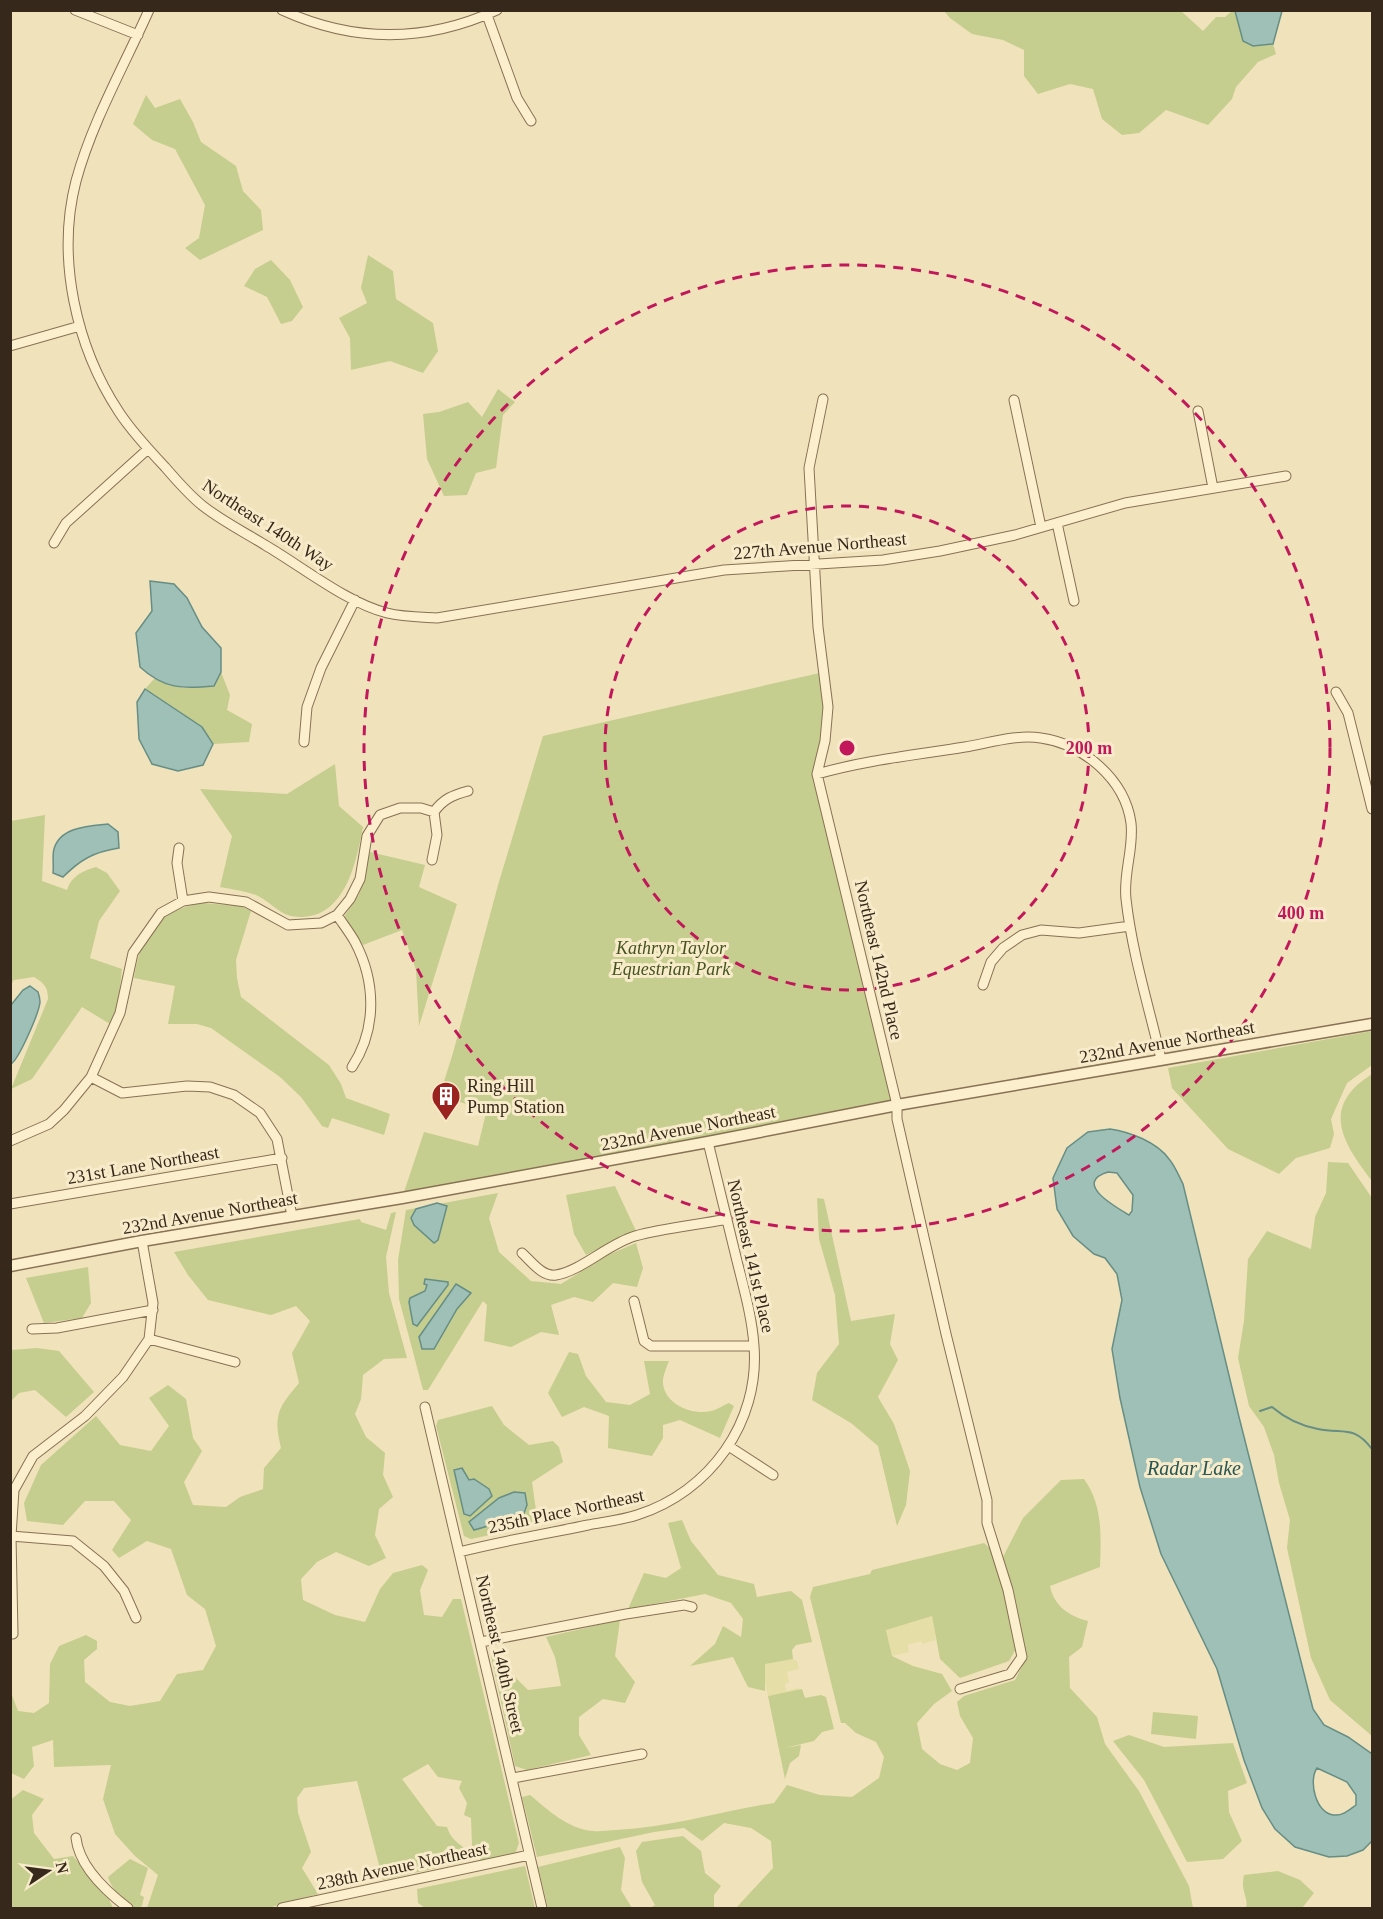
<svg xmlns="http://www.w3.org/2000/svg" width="1383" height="1919" viewBox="0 0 1383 1919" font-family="'Times New Roman',serif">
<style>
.farmland{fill:#e6dea7}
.green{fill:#c5ce8e}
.water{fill:#9fc0b7;stroke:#668e85;stroke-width:1.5;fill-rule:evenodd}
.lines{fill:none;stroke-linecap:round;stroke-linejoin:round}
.stream{stroke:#668e85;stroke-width:2}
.minor-casing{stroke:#887154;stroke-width:11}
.tertiary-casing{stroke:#887154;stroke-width:13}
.minor{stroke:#fbefcd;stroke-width:9}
.tertiary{stroke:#fbefcd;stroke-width:10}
.ring{fill:none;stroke:#c2185b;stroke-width:3;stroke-dasharray:10 8}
.labels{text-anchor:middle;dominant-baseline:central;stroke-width:6;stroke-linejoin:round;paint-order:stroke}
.street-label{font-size:18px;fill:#36281a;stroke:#f7ebca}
.park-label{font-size:18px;font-style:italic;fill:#45531f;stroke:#f7ebca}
.poi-label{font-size:18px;fill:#36281a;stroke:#f7ebca;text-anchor:start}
.water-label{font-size:20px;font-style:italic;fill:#285655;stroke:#f7ebca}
.centre{fill:#c2185b;stroke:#f7ebca;stroke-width:3}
.ring-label{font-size:18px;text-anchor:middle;font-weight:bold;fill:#c2185b;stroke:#f7ebca;stroke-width:6;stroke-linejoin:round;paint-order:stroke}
</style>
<rect width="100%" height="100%" fill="#f0e2ba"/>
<path class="farmland" d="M932,1616L936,1640L922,1644L921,1641L908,1645L909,1652L892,1656L886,1629Z
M793,1659L797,1661L799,1669L787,1672L789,1682L785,1684L786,1691L798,1688L799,1690L768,1696L761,1664Z"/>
<path class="green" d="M944,11H1181L1203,31L1216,17H1225L1232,11H1235L1243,41L1253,46L1273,44L1276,54L1258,62L1236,87L1232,99L1208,125L1166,110L1139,133L1122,135L1102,119L1093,89L1070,84L1038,94L1024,76V50L1003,40L972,34L950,18Z
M146,95L155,108L180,99L193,122L201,142L236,166L243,191L261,210L263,230L200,260L185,248L199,238L205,205L175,149L152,140L133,124Z
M368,255L393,271L396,299L433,323L438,351L423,373L390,361L351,370L350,338L339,318L367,303L361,288Z
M271,260L290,280L303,307L292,321L281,324L267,297L244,286L255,269Z
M498,389L515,402L503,415L496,468L476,473L467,495L444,496L427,459L423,414L439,412L468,402L482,417Z
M221,672L230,695L227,710L252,724L249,742L213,744L202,727L145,689L154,679L183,688L214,686Z
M824,672L828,707L817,774L897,1105L402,1198L424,1132L478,1146L487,1109L439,1097L453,1053L498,885L543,736Z
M335,764L339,806L363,827C356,864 344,925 291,916C278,913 268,900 256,895C244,891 231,889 220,887L232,836L200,789L287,794Z
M45,815L42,881L67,890C71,876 83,871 96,867L107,873L120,891L99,921L90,958L122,969C120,989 118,1006 110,1024L82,1007L32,1079L11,1089L48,999C48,987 44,983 34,977L14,980L11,984V821Z
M370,852L425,865L419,887L457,904L419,1026L416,970L402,930L363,945L344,917L359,894Z
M203,903L241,906L251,911L236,960L237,978L241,997L329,1065L341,1084L346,1098L390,1114L384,1135L332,1118L328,1128L322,1126L301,1097L280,1077L211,1028L197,1024H168L175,986L134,978C140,935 159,909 203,903Z
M1372,1031V1065L1347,1083L1331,1119L1334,1134L1330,1148L1296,1158L1279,1174L1228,1149L1172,1088L1168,1068Z
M1372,1074V1181C1342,1142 1320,1107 1372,1074Z
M1328,1162L1348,1163L1372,1198V1736L1330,1700L1311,1658L1287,1548L1290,1520L1279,1483L1274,1455L1264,1427L1249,1406L1238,1358L1244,1321L1248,1259L1267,1231L1311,1249L1315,1217L1326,1193Z
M615,1186L636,1231L586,1255L574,1234L566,1195Z
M498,1193L489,1218L499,1252L531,1281L561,1284L608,1255L636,1243L643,1268L637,1287L613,1283L593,1302L574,1297L551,1305L559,1335L541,1332L511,1347L484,1341L487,1305L483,1301L428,1390H423L399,1299L398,1260L406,1210Z
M817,1198L824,1199L851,1321L895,1314L890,1344L898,1360L878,1397L894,1424L910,1471L906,1505L897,1526L878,1446L851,1423L812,1400L817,1373L839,1344L835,1295L819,1239Z
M396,1212L386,1257L389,1293L407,1358L384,1359L363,1375L361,1399L355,1414L366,1437L385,1453L383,1475L393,1497L379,1509L375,1535L386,1558L369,1566L336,1552L317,1562L301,1579L303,1600L335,1615L365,1622L380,1589L393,1573L422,1565L428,1570L420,1590L424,1615L442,1617L453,1599H461L519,1843L515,1854L481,1861L472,1845L471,1818L464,1815L467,1803L459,1788L462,1781L438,1777L428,1764L402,1779L437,1826L447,1827C453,1846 465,1842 472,1860L383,1880L357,1781L304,1788L297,1798L298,1813L311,1852L302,1868L318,1894L268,1908H147L158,1875L135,1856L115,1834L103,1799L111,1765L54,1767L53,1740L32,1747L34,1766L24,1779L11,1773L10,1690L18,1711L34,1713L49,1703L50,1664L59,1646L86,1635L97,1641V1649L84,1660L85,1682L110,1702L130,1706L160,1701L177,1674L203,1670L216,1646L205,1609L187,1595L171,1549L147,1541L119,1558L112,1550L131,1520L114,1501H85L63,1525L27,1521L24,1503L41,1465L96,1416L120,1445L151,1451L169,1426L149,1398L168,1385L186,1399L193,1438L202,1451L184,1482L193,1505L226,1507L240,1497L263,1489L264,1468L281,1448C273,1415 278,1408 299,1383L292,1353L310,1321L296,1306L271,1315L208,1300L188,1275L174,1252L360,1219L361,1222L386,1230L391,1213Z
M88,1267L91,1303L82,1318L44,1323L26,1278Z
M37,1348L59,1351L94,1392L66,1417L35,1390L19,1393L11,1401V1350Z
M569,1352L578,1354L586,1376L606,1402L630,1405L650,1394L644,1361H669C667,1366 664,1373 663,1379C661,1403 692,1416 711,1411C717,1410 723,1405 729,1403L734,1406L720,1438L680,1420L663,1425V1438L652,1456L608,1448L609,1416L584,1407L562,1417L548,1393Z
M492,1406L504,1425L529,1445L553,1441L559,1447L563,1462L532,1482L538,1525L471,1539L464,1536L436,1426L438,1420Z
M1084,1479C1103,1505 1101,1536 1100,1567L1050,1586C1054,1606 1069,1616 1088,1621L1082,1647L1069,1657L1070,1688L1097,1717L1105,1744L1139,1791L1189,1886L1193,1908H736L773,1868L771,1841L751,1828L724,1823L702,1841L684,1828L654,1832L537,1857L522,1797L530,1795C548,1810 568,1829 593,1831C600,1832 608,1830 616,1830C669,1828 721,1811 774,1803L787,1785L820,1795L852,1797L879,1778L884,1757L876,1742L856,1733L845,1723H841L810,1597L813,1587L870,1574L872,1570L984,1543L993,1551L1018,1645L1009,1661L960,1678L940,1659L932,1616L886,1630L892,1656L913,1666L942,1674L952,1691L934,1704L917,1723L922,1749L940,1764L957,1770L970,1763L973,1738L960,1716L957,1702L964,1696L1015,1680L1025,1660L1003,1557L1023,1518L1061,1480Z
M682,1520L691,1541L718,1575L754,1584L757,1597L791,1591L802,1600L812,1642L796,1645L792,1650L793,1659L765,1664V1691L748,1687L733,1657L690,1666L715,1644L723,1626L741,1637L743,1619L731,1603L705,1594L628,1609L644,1573L666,1578L681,1568L668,1523Z
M620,1620L615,1656L635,1682L625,1703L603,1699L579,1717V1735L591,1755L527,1770L515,1766L491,1656L502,1664L528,1690L561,1686L555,1657L546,1637Z
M802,1689L805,1698L821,1695L826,1697L834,1729L822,1732L814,1741L785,1748L801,1745L799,1756L790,1763L785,1779L768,1696Z
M1153,1712L1198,1716L1196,1739L1151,1734Z
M1129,1735L1164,1747L1233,1743L1247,1783L1228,1791L1229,1812L1242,1841L1223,1859L1187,1862L1144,1780L1113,1741Z
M23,1790L44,1799L32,1815L34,1833L54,1859L73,1856L108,1897L113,1908H11L10,1800Z
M683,1836L701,1851L705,1873L721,1886L714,1895V1908H650L655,1905L642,1882L636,1851L642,1842Z
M620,1847L625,1858L621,1890L632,1908H548L538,1867Z
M130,1859L148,1868L140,1895L144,1897L142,1906C139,1908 137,1910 133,1908C124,1904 110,1886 108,1877Z
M525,1866L535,1908H425L418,1903L417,1889Z
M1278,1871L1300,1880L1314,1893L1302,1908H1246C1249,1897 1240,1892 1244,1875Z"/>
<path class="water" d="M1235,11H1282L1273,44L1253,46L1243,41Z
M150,581L174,584L187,598L202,627L221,648V672L214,686C182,689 164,689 140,667L136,633L152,611Z
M145,689L202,727L213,744L203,765L178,771L152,764L139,739L137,702Z
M108,824L118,832L119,848C94,852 81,859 63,877L53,873C54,866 52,856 54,849C60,827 89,826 108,824Z
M30,986L38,992C39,995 40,999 40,1002C39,1013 19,1059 11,1064V1005L23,990Z
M1110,1129C1130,1132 1157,1142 1169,1159C1175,1166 1179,1176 1183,1184L1239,1417L1313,1709L1324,1725L1348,1737L1372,1754V1841L1363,1850L1347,1856L1329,1857L1295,1847L1275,1829L1262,1808L1244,1760L1217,1669L1161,1554L1140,1487L1120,1398L1112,1349L1122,1300L1117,1274L1105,1258L1094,1254L1073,1236L1057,1209L1053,1178L1067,1148L1088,1132ZM1108,1172L1117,1173L1133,1195L1132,1211L1129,1215C1116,1207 1072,1183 1108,1172ZM1317,1768L1347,1782L1356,1795V1805C1349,1810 1343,1816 1334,1815C1316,1814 1308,1781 1317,1768Z
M437,1203L447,1206L438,1240L434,1243L414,1225L411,1218L416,1209Z
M425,1279L448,1282V1285L417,1326L413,1324L409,1302L410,1298L425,1291L427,1285L424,1284Z
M456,1284L471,1293L457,1309L434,1349H422L419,1337Z
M462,1468L469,1480L474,1479L489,1489L492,1496L470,1516L464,1514L454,1470Z
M514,1492L525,1493L527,1505L523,1516L474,1530L469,1522L499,1498Z"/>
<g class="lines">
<path class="stream" d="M1260,1411L1272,1407C1285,1418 1302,1426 1318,1429C1344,1434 1354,1425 1372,1449"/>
<g class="minor-casing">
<path id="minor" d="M75,10L138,35
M149,10C124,66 92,122 76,181C56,258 76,347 119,412C132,432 149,450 165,467C177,481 189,495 203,506C222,521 244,532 265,545C301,566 347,603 387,613C403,617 420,617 437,618L724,570L883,560L940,551L1015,535L1125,503L1286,476
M282,10C354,43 425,43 497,10
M487,15L517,98L531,121
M10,346L80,326
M823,399L809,468L818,627L828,707L825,741L817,774L897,1105V1119L946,1334L987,1500V1523L1008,1590L1022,1657L1010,1674L960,1689
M1014,400L1041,527
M1198,411L1213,488
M1057,523L1074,601
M54,543L66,523L148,449
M1336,692L1348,713L1372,809
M304,742L307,707L321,668L355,600
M817,774C866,760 916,755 965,747C989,743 1017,734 1041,738C1083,744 1125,779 1131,823C1134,849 1123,873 1126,899C1132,953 1149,1007 1161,1059
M179,848L177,863L183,901
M432,860L437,835L434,812C443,799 453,795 468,791
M337,915C343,924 350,933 355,942C376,982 377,1029 352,1067
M983,985L991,962L1003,948L1022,935L1041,930L1079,933L1130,926
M91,1077L122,1093L187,1086L210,1087L234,1095L260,1113L277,1139L292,1216
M10,1141L49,1124L64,1110L91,1077L120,1013L133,953L161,913L183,901L209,897L246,902L288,925L321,923L337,915L350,899L360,879L367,836L380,815L400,808H421L434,812
M10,1204L282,1158
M522,1253C531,1261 542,1277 556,1275C581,1271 608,1244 635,1236C664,1228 697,1225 727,1219
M634,1301L644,1341L651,1346H754
M32,1329L57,1328L153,1310
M149,1339L235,1362
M425,1407L542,1908
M730,1447L773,1475
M11,1536L73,1541L104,1566L124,1591L136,1618
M459,1552C502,1541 545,1534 588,1525C604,1522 622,1520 637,1515C710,1492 760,1422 754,1346C752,1317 744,1289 737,1261C727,1221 718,1182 708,1142
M13,1634L11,1536L14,1490L33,1456L85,1416L123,1377L149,1339L153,1303L142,1241
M481,1642L626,1614L684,1605L692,1607
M513,1778L642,1754
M76,1838C79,1866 107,1892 128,1908
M282,1908L529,1855"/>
</g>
<g class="tertiary-casing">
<path id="tertiary" d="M10,1266L142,1241L402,1198L708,1142L897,1105L1372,1024"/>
</g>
<use href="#minor" class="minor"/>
<use href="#tertiary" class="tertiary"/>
</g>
<g class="ring">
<circle cx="847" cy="748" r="242"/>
<circle cx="847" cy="748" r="483"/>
</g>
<defs>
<g id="building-pin" transform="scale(1.5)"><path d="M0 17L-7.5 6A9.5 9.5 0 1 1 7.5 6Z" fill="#9a2320" stroke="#f7ebca"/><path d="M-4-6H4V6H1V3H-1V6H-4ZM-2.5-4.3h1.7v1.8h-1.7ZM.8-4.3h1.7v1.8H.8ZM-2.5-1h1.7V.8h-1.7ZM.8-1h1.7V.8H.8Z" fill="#fff"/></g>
</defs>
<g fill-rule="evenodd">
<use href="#building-pin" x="446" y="1096"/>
</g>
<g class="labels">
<g class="street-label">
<text transform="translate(268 525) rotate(33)">Northeast 140th Way</text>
<text transform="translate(820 546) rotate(-5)">227th Avenue Northeast</text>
<text transform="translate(879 960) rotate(77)">Northeast 142nd Place</text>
<text transform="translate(1167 1042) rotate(-10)">232nd Avenue Northeast</text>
<text transform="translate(688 1128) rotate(-11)">232nd Avenue Northeast</text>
<text transform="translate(143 1165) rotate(-10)">231st Lane Northeast</text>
<text transform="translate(210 1213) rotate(-10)">232nd Avenue Northeast</text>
<text transform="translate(751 1256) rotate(77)">Northeast 141st Place</text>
<text transform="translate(566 1511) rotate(-12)">235th Place Northeast</text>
<text transform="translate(500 1654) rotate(77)">Northeast 140th Street</text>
<text transform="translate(402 1866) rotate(-12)">238th Avenue Northeast</text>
</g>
<g class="park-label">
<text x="671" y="948">Kathryn Taylor<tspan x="671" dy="21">Equestrian Park</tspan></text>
</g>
<g class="poi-label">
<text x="467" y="1086">Ring Hill<tspan x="467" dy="21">Pump Station</tspan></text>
</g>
<g class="water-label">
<text x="1194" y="1468">Radar Lake</text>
</g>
</g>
<circle cx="847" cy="748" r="9" class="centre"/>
<g class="ring-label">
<text x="1089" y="754">200 m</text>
<text x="1301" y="919">400 m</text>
</g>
<rect width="1383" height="1919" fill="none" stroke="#36281a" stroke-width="24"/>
<g transform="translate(48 1871) rotate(77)" stroke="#f7ebca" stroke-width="4.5" paint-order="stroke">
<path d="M0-4.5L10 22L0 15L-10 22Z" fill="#36281a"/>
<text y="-9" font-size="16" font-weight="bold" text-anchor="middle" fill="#36281a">N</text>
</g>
</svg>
